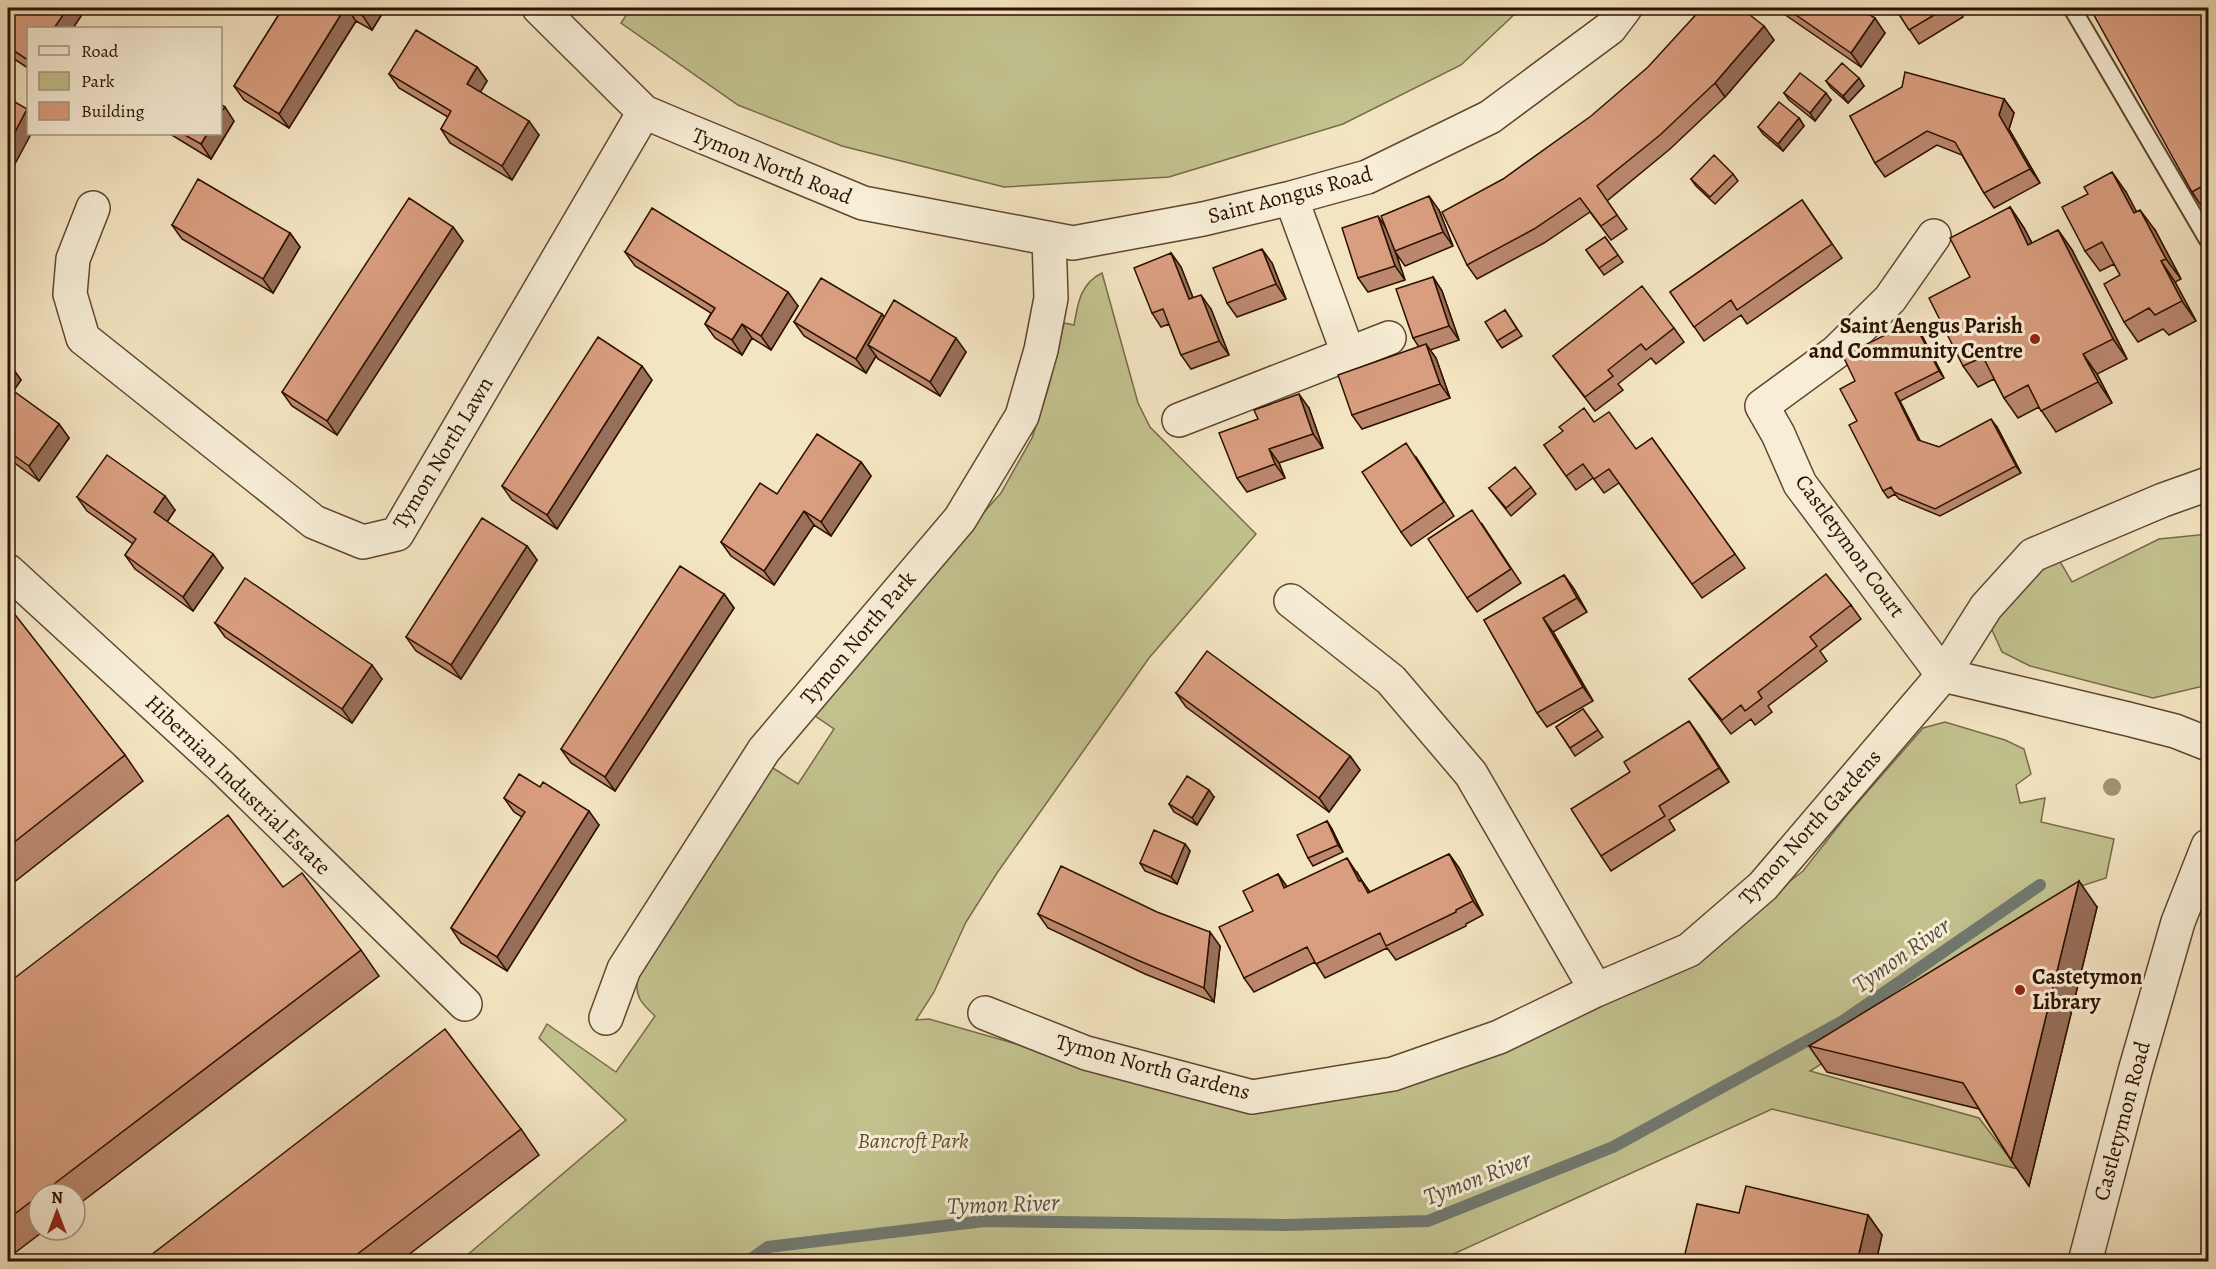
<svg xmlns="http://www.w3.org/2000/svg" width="2216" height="1269" viewBox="0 0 2216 1269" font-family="Alegreya,serif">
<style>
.green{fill:#c2c28f;stroke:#786a48;stroke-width:1.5}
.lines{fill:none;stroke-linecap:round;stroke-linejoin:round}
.stream{stroke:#717970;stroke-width:12}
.service-casing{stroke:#604630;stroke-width:20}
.minor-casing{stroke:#604630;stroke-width:36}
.tertiary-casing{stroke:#604630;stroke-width:36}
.service{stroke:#f8eed7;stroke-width:16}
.minor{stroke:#f8eed7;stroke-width:33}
.tertiary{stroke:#f8eed7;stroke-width:33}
.tree{fill:#a49273}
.wall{fill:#bb886e;stroke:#2e1100;stroke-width:1.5}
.shaded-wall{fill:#986f5a;stroke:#2e1100;stroke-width:1.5}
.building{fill:#d99e80;stroke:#2e1100;stroke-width:1.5}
.poi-dot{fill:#8f2418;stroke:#f8eed7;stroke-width:2}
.labels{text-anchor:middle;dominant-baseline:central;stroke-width:6;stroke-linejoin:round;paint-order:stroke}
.street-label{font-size:22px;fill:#2e1100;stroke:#f8eed7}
.poi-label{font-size:22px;font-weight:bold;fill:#2e1100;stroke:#f8eed7;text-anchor:end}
.park-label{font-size:22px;font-style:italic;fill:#624f32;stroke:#f8eed7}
.water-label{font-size:24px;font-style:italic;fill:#554e41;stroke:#f8eed7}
</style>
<rect width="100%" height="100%" fill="#f4e5c2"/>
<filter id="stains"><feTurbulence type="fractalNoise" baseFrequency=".00333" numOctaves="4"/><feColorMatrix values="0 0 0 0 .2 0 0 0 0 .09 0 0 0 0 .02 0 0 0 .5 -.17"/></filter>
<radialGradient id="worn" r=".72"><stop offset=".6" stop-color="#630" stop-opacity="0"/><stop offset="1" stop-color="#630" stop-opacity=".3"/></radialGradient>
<path class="green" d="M631,8H1521L1461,65L1343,124L1169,177L1004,187L842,146L738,105L621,23Z
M1102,273L1138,403L1150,427L1256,534L1149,658L997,873L966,922L934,992L916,1020L929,1019L1244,1109L1692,957L1803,871L1847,815L1923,728L1945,722L2005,740L2024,749L2031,774L2016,785L2020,803L2045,798L2041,822L2114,839L2106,878L2078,887L2071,906L1810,1071L1979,1118L2018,1169L1772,1109L1438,1261L459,1262L626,1120L539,1038L547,1024L616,1072L655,1016C642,1004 634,996 638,978L770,766L798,784L834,729L808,711L1001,493L1032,438L1048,389L1064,323L1074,325C1078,303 1080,284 1102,273Z
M2208,534V685L2153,698L2030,666L2002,652L1992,630L2003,598L2058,558L2072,582L2159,539Z"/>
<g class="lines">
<path class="stream" d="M747,1262L768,1247L984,1221L1286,1225L1428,1221L1613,1147L1843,1021L2040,885"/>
<g class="service-casing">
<path id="service" d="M2072,8L2208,240"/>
</g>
<g class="minor-casing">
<path id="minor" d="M539,8L644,112L682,128L863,203L1073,243L1203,219L1291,198L1367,177L1490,117L1610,28L1625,8
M1291,198L1348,353
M93,208L73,259L70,294L83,338L314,522L363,542L397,534L644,112
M1934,236L1890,299L1836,352L1762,406L1778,434L1800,484L1943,675L2128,719L2175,731L2208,744
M1179,420L1389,338
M8,571L223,768L465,1004
M1291,601L1391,680L1471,774L1596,990
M985,1013L1086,1053L1252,1097L1393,1074L1499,1037L1596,990L1689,950L1763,886L1943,675L1986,607L2033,555L2163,500L2208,484
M606,1018L624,969L764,750L960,519L1022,416L1041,350L1051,298L1049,239"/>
</g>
<g class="tertiary-casing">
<path id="tertiary" d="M2085,1262L2135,1071L2178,922L2208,846"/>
</g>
<use href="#service" class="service"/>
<use href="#minor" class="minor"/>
<use href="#tertiary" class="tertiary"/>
</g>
<circle class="tree" cx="2112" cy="787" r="9"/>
<path class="wall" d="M8,8L81,16L73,28H28V68L8,55Z
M283,8H384L385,9L372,30L356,21L289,128L244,100L234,86Z
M1780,8H1859L1885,33L1861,67L1784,14Z
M1895,8H1958L1963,17L1919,44Z
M2208,16V216L2192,192Z
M1774,40L1725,97L1670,149L1607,201L1627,229L1611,240L1590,212L1544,243L1477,279L1467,265Z
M477,67L487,81L480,92L539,135L512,180L450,143L441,129L448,117L399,88L389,74Z
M1826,81L1864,86L1848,103L1831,88Z
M1784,93L1831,100L1815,121L1789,100Z
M2004,99L2014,113L2009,129L2040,183L1994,208L1984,193L1962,155L1937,145L1885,177L1875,163L1850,116Z
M1799,118L1804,126L1783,151L1763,134L1758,127Z
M234,121L211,159L170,134H220Z
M1733,174L1738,181L1715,204L1696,186L1691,179Z
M2126,192L2136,212L2155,230L2181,279L2175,282L2196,321L2169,335L2163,329L2138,342L2124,322L2120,275L2114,264L2100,271L2085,251Z
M1802,200L1842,258L1747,324L1741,315L1704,341L1670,292Z
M2010,207L2024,228L2032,243L2058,230L2072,250L2127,359L2097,374L2112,403L2056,432L2039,407L2018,418L2004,398L1994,379L1978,387L1963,366L1970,277Z
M1439,210L1453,246L1405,266L1396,253L1405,280L1368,292L1358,278L1384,224Z
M172,225L290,233L300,247L273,293L182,239Z
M453,227L463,241L337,435L292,406L282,392Z
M1605,237L1623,262L1604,275L1586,250Z
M625,252L798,306L771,350L752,338L742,355L715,338L705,324L711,313L635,266Z
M1171,253L1181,267L1193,298L1211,309L1229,355L1191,369L1181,355L1169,324L1161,327L1152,313Z
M1272,263L1286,299L1237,317L1227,303Z
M1433,277L1442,291L1459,340L1430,350L1436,358L1450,398L1362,429L1352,415L1419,347L1413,338Z
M1505,310L1522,336L1502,348L1497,341Z
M882,314L884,318L966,352L940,396L878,359L876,356L866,373L804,336L794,322Z
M1674,328L1684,342L1656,364L1651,358L1618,384L1623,390L1595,411L1553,356Z
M1918,328L1944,378L1900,401L1920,441L1939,447L1997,427L2021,473L1940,516L1899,499L1895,494L1888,498L1883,491L1857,421Z
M2208,361V421L2203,414Z
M8,363L11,366L21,380L13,391L59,424L69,438L39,481L8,458Z
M652,380L557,529L512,500L502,486Z
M1309,408L1323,448L1279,463L1285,478L1247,492L1237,478Z
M1594,422L1636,449L1652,438L1745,568L1702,598L1619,483L1604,493L1593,478L1576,490L1544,445Z
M1416,457L1454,516L1411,546L1401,532Z
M861,462L871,476L831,536L814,525L774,585L731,556L721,542L777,494Z
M1531,487L1536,494L1511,516L1489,488Z
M77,497L175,510L167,522L223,568L193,611L135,569L125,555L133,544L87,511Z
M1482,524L1521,583L1477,612L1467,598Z
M527,546L537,560L461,679L416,651L406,637Z
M1564,575L1574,589L1587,612L1553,632L1593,701L1547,727L1537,713L1484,620Z
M724,594L734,608L615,791L571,763L561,749Z
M1851,605L1861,619L1820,651L1827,661L1768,706L1772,712L1755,725L1751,719L1731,734L1689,679Z
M8,609L125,755L143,781L8,887Z
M215,623L382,679L352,723L225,637Z
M1176,693L1350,756L1360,770L1329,812L1186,707Z
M1583,709L1603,737L1575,756L1556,727Z
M1699,735L1729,782L1669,820L1675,830L1611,871L1601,856Z
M540,787L599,825L507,971L461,943L451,928L522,817L514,812L504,798Z
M1214,797L1197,825L1174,812L1169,804Z
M1327,821L1332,829L1343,852L1313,866L1308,858Z
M1185,844L1190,851L1177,884L1145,871L1140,863Z
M1449,854L1459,868L1483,915L1466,924V926L1396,960L1387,948L1325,978L1315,962L1254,992L1244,978L1253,911L1278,874L1287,887L1357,872L1362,881L1370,892Z
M283,887L361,950L379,976L75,1207V1194H39V1230H45L8,1258V983Z
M2097,907L2029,1186L2011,1160L1979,1109L1827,1072L1809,1046Z
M1038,914L1220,946L1214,1002L1145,974L1048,928Z
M521,1129L539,1155L399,1262H142Z
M1739,1213L1868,1215L1882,1235L1876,1262H1687L1684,1258Z"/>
<path class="shaded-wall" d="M68,8H75L81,16L73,28H54Z
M345,8H347L356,21L289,128L279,114Z
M368,8H384L385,9L372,30L363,16Z
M2200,8H2204L2208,16V23Z
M1875,18L1885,33L1861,67L1851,53Z
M1764,26L1774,40L1725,97L1715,83Z
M477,67L487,81L477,98L467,84Z
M1859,78L1864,86L1848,103L1843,96Z
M1826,93L1831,100L1815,121L1810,113Z
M2004,99L2014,113L2009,129L2040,183L2030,169L1999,115Z
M225,107L234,121L211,159L201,144L207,134H220V113Z
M27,109L28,110V134H31L8,177V145Z
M1799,118L1804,126L1783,151L1778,144Z
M529,121L539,135L512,180L502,166Z
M2112,172L2126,192L2148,233L2134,213Z
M8,190L11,196L8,202Z
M1429,196L1439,210L1453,246L1443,232Z
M2010,207L2024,228L2043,265L2028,245Z
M2140,210L2155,230L2181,279L2166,259Z
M1378,216L1388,231L1405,280L1395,266Z
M453,227L463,241L337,435L327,421Z
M2058,230L2072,250L2127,359L2113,339Z
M290,233L300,247L273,293L263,279Z
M1262,249L1272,263L1286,299L1276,284Z
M1171,253L1181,267L1199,313L1189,299Z
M2161,261L2175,282L2196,321L2182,301Z
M1433,277L1442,291L1459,340L1449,326Z
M788,292L798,306L771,350L761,336Z
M1201,295L1211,309L1229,355L1219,341Z
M882,314L892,329L868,345L876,356L866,373L856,359Z
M1913,321L1918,328L1944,378L1939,371Z
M742,324L752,338L742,355L732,340Z
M956,338L966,352L940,396L930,382Z
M1426,344L1436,358L1450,398L1440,384Z
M2083,354L2097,374L2112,403L2098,382Z
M11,366L21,380L10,396L8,393V371Z
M642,366L652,380L557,529L547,515Z
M1895,393L1900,401L1924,448L1918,440Z
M1299,394L1309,408L1323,448L1313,434Z
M1991,419L1997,427L2021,473L2016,466Z
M59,424L69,438L39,481L29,466Z
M1269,449L1279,463L1285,478L1275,464Z
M861,462L871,476L831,536L821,522Z
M165,496L175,510L164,526L154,512Z
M804,511L814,525L774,585L764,571Z
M527,546L537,560L461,679L451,665Z
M213,554L223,568L193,611L183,597Z
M1564,575L1574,589L1587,612L1577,598Z
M724,594L734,608L615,791L605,777Z
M1543,618L1553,632L1593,701L1583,687Z
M372,665L382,679L352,723L342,709Z
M1689,721L1699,735L1729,782L1719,768Z
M1350,756L1360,770L1329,812L1319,798Z
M1209,790L1214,797L1197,825L1192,818Z
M589,811L599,825L507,971L497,957Z
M1327,821L1332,829L1343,852L1338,845Z
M1185,844L1190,851L1177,884L1171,877Z
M1449,854L1459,868L1483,915L1473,901Z
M1347,858L1371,894L1377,908L1359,881Z
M1278,874L1288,888H1284Z
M2079,881L2097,907L2029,1186L2011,1160Z
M1210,932L1220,946L1214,1002L1204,988Z
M1868,1215L1882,1235L1876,1262H1857Z"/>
<path class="building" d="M8,8H68L54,28H28V60L8,47Z
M283,8H345L279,114L234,86Z
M348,8H368L363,16Z
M1702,8H1741L1764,26L1715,83L1660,135L1597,186L1617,215L1601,226L1580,198L1534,229L1467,265L1442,212L1503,179L1591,116L1648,67Z
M1786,8H1859L1875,18L1851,53Z
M1895,8H1946L1909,30Z
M2090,8H2200L2208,23V183L2192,192Z
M416,30L477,67L467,84L529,121L502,166L441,129L451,111L389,74Z
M1842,63L1859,78L1843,96L1826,81Z
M1905,72L2004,99L1999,115L2030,169L1984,193L1955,142L1927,131L1875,163L1850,116L1902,87Z
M1800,73L1826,93L1810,113L1784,93Z
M8,98L27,109L8,145Z
M1779,102L1799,118L1778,144L1758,127Z
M220,104L225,107L220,113Z
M183,134H207L201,144Z
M1714,155L1733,174L1710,197L1691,179Z
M2112,172L2134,213L2140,210L2166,259L2161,261L2182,301L2155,315L2149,308L2124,322L2104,284L2120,275L2102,242L2085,251L2062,207L2088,194L2084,187Z
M198,179L290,233L263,279L172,225Z
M1429,196L1443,232L1395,251L1381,216Z
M409,198L453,227L327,421L282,392Z
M1802,200L1832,244L1737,310L1731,300L1694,327L1670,292Z
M2010,207L2028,245L2058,230L2113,339L2083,354L2098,382L2041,411L2028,385L2004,398L1983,357L1963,366L1929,298L1970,277L1950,238Z
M652,208L788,292L761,336L742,324L732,340L705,324L715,308L625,252Z
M1378,216L1395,266L1358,278L1342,228Z
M1605,237L1618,255L1599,268L1586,250Z
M1262,249L1276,284L1227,303L1213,268Z
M1171,253L1189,299L1201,295L1219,341L1181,355L1163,309L1152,313L1134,268Z
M1433,277L1449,326L1413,338L1396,289Z
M821,278L882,314L856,359L794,322Z
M1642,286L1674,328L1646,350L1641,344L1627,355L1608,370L1613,376L1585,397L1553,356Z
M894,300L956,338L930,382L868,345Z
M1505,310L1517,329L1497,341L1485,322Z
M1913,321L1939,371L1895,393L1918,440L1939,447L1991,419L2016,466L1935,509L1894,492L1891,487L1883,491L1849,425L1857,421L1840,389L1855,381L1843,356Z
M598,337L642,366L547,515L502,486Z
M1426,344L1440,384L1352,415L1338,375Z
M2201,361H2208V414H2203Z
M8,363L11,366L8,371Z
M8,387L59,424L29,466L8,451Z
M1299,394L1313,434L1269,449L1275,464L1237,478L1219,433L1258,419L1254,410Z
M1584,408L1594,422L1609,412L1636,449L1652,438L1735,554L1692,584L1609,469L1594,479L1583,464L1566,476L1544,445L1563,431L1559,427Z
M817,434L861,462L821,522L804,511L764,571L721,542L760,483L777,494Z
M1406,443L1444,502L1401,532L1362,472Z
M107,455L165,496L154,512L213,554L183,597L125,555L136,539L77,497Z
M1515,467L1531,487L1506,508L1489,488Z
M1472,510L1511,569L1467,598L1428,539Z
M482,518L527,546L451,665L406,637Z
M680,566L724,594L605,777L561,749Z
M1826,574L1851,605L1810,637L1817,646L1758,692L1762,698L1745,711L1741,705L1722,720L1689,679Z
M1564,575L1577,598L1543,618L1583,687L1537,713L1484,620Z
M245,578L372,665L342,709L215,623Z
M9,607L125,755L8,847V609Z
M1207,651L1350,756L1319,798L1176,693Z
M1583,709L1598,730L1570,748L1556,727Z
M1689,721L1719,768L1659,806L1665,816L1601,856L1571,809L1630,772L1624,762Z
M519,774L540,787L543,782L589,811L497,957L451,928L525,812L504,798Z
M1187,776L1209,790L1192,818L1169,804Z
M228,815L283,887L302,873L361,950L8,1219V983Z
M1327,821L1338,845L1308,858L1297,835Z
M1154,830L1185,844L1171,877L1140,863Z
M1449,854L1473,901L1456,910V912L1386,946L1380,933L1316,964L1307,947L1244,978L1219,927L1253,911L1243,891L1278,874L1284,888L1347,858L1359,881L1361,880L1368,893Z
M1061,866L1157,912L1210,932L1204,988L1135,959L1038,914Z
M2079,881L2011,1160L1963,1083L1809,1046Z
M445,1029L521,1129L347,1262H142Z
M1746,1186L1868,1215L1857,1262H1761L1754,1260L1753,1262H1701L1684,1258L1697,1204L1739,1213Z"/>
<g class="poi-dot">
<circle cx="2035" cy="339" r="6"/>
<circle cx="2020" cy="990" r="6"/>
</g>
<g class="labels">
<g class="street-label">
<text transform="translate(772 166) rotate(22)">Tymon North Road</text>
<text transform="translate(1290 195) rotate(-15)">Saint Aongus Road</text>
<text transform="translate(443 453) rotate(-59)">Tymon North Lawn</text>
<text transform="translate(1850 546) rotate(54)">Castletymon Court</text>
<text transform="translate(858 638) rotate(-50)">Tymon North Park</text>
<text transform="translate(238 785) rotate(44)">Hibernian Industrial Estate</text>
<text transform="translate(1810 827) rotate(-48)">Tymon North Gardens</text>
<text transform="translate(1153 1067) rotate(15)">Tymon North Gardens</text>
<text transform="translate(2122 1121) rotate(-75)">Castletymon Road</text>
</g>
<g class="poi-label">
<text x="2023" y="326">Saint Aengus Parish<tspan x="2023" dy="25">and Community Centre</tspan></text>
<text x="2032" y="977" text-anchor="start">Castetymon<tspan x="2032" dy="25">Library</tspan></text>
</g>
<g class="park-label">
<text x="913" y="1141">Bancroft Park</text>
</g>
<g class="water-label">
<text transform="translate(1901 955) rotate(-35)">Tymon River</text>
<text transform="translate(1477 1178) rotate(-21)">Tymon River</text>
<text transform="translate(1003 1204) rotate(-2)">Tymon River</text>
</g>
</g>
<rect width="2216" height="1269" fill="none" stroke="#f4e5c2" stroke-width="30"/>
<rect x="9" y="9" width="2198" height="1251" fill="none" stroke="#2e1100" stroke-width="3"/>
<rect x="15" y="15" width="2186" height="1239" fill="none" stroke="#2e1100" stroke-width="1.5"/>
<rect x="27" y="27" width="195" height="108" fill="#f8eed7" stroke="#a79681" stroke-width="1.5"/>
<rect x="39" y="46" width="30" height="9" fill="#f8eed7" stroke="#a79681" stroke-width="1.5"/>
<text x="81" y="57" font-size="18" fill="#2e1100">Road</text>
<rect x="39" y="72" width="30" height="18" fill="#c2c28f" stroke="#a79681" stroke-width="1.5"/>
<text x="81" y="87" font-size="18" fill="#2e1100">Park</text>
<rect x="39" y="102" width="30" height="18" fill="#d99e80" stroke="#a79681" stroke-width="1.5"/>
<text x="81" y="117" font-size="18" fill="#2e1100">Building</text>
<g transform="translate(57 1212)"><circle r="28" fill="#f8eed7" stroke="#a79681" stroke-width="1.5"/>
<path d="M0-4.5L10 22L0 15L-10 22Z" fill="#8f2418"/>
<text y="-9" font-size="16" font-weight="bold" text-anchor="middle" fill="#2e1100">N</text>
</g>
<rect width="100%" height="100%" filter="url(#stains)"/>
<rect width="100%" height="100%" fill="url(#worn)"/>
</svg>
